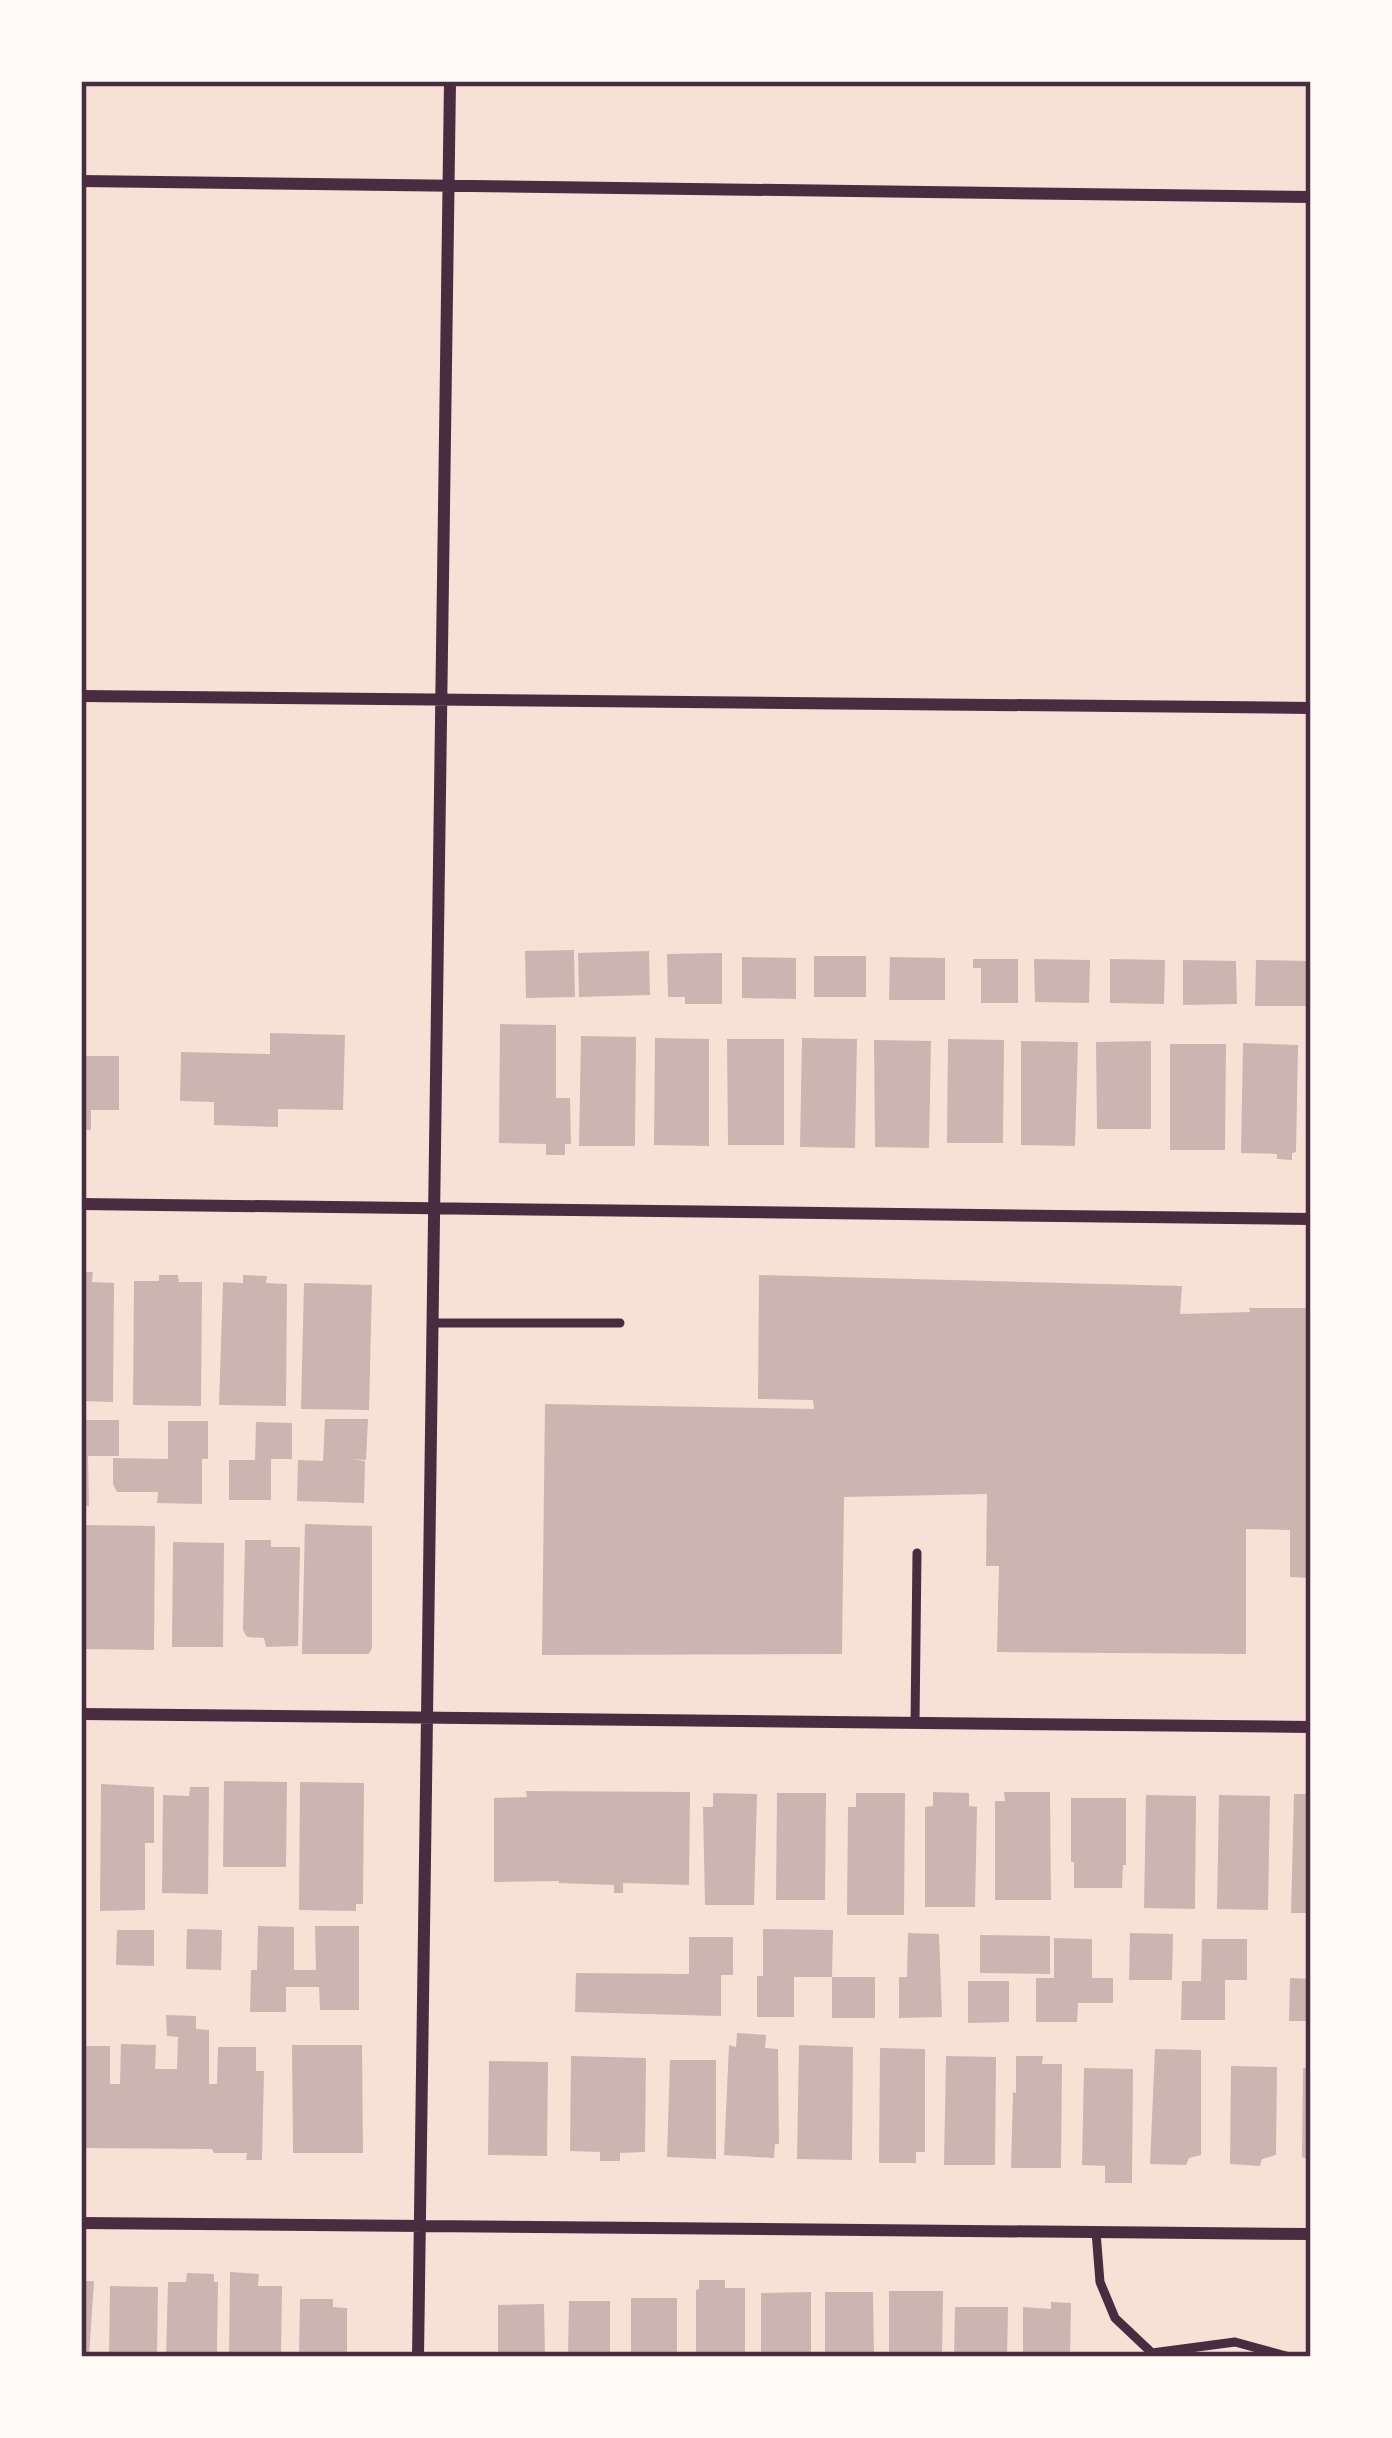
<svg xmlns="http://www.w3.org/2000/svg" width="1392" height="2438" viewBox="0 0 1392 2438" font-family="'Public Sans',sans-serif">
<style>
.building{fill:#ccb4b1}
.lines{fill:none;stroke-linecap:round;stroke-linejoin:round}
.service{stroke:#4a2c40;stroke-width:9}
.minor{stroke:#4a2c40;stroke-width:12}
.neatline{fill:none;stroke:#4a2c40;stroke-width:4.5}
</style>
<rect width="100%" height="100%" fill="#f7e1d7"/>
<path class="building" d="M574,950L575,997L526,998L525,951Z
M649,951L650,995L579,997L578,953Z
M722,953V1004H685V997H668L667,954Z
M814,956H866V997H814Z
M742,957L796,958V999L742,998Z
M890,957L945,958V1000H889Z
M973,959H1018V1003H981V968H973Z
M1034,959L1090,960L1089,1003L1035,1002Z
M1110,959L1165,960L1164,1004L1110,1003Z
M1183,960L1236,961L1237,1004L1183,1005Z
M1256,960L1311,961V1006H1255Z
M500,1024L556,1025V1098H570L571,1144H565V1155H546V1144L499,1143Z
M270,1033L345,1035L343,1110L278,1109V1127L214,1125V1102L180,1101L181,1052L270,1054Z
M581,1036L636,1037L635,1146H579Z
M655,1038L709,1039V1146L654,1145Z
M802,1038L857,1039L855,1148L800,1147Z
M727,1039H784V1145H728Z
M948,1039L1004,1040L1003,1143H947Z
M874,1040L931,1041L929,1148L875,1147Z
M1021,1041L1078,1042L1075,1146L1021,1145Z
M1151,1041V1129H1097L1096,1042Z
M1243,1043L1298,1045L1296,1152L1292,1153V1160L1277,1159V1154L1241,1153Z
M1170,1044H1226L1225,1150H1170Z
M81,1056H119V1110H91V1130H81Z
M81,1272H93L92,1282L114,1283L113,1402L81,1401Z
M159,1275H178L179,1282H202L201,1406L133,1405L134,1281H159Z
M243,1275L267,1276L266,1283L287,1284L286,1406L219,1405L223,1282L243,1283Z
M759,1275L1182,1286L1180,1314L1250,1312L1249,1308H1311V1578L1290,1577V1530L1246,1529V1654L997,1652L999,1566H986L987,1494L844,1497L842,1654L542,1655L545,1404L814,1409L813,1400L758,1399Z
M304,1283L372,1285L369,1410L301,1409Z
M325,1419H368L366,1460L352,1459L365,1461L364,1503L297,1501L298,1460L323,1461Z
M81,1420H119V1456H88L89,1506H81Z
M168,1421H208V1459H202V1504L157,1503L158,1492H117L113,1484V1458L168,1459Z
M256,1422L292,1423V1459H271V1500H229V1460H255Z
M305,1524L372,1526V1648L369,1654H302Z
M84,1525L155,1526L154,1650L82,1649Z
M245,1540H271V1547H300L298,1646L266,1647L264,1638L247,1637L243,1630Z
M173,1542L224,1543L223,1647H172Z
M224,1781L287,1782L286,1867H223Z
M300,1782L364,1783L363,1904H356V1911L299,1910Z
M101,1784L154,1787V1843H145V1910L100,1911Z
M190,1787H209L208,1894L162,1893L163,1795L189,1796Z
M526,1791L690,1792L689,1885L623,1883V1893H614V1885L559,1883V1881L494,1882V1798L527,1797Z
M933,1792L969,1793V1806L977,1807L975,1907H925V1807L933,1806Z
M1004,1792H1050L1051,1900H995V1801H1005Z
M713,1793L757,1794L754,1905H705L703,1807H713Z
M777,1793H826L825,1900H776Z
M856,1793H905L904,1915H847L848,1807H856Z
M1294,1794H1311V1913H1291Z
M1146,1795L1196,1796L1195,1909L1144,1908Z
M1219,1795L1270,1796L1268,1910L1217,1909Z
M1071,1798H1126V1865H1123L1122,1888H1074V1862H1071Z
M258,1926L294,1927V1970H316L315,1926H359V2010H320L319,1987H286V2012H250L251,1970H257Z
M187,1929L222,1930L221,1970L186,1969Z
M763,1929L833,1930L832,1977H794V2017H757V1976H763Z
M117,1930H154V1966L116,1965Z
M908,1933L939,1934L942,2017L899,2018V1977H907Z
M1130,1933L1173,1934L1172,1980H1129Z
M980,1935L1050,1936V1974L980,1973Z
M689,1937H733V1975H721V2016L575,2012L576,1973L689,1974Z
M1054,1938L1092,1939V1978H1113V2003H1078L1077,2022H1036V1978H1054Z
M1202,1939H1247V1980H1225V2020H1181L1182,1981H1201Z
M832,1977H875V2018H832Z
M1290,1978L1311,1979V2021H1289Z
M968,1981H1009V2022L968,2023Z
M166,2015L196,2016V2029L209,2030V2084H217L218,2047H256V2071H264L262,2160H246L247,2153H214L212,2149L81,2148V2046H110V2084H120L121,2044L156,2045L155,2069H177L178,2037L167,2036Z
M737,2033L766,2035L765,2048L778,2049L779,2144H775L774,2158L724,2155L729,2045L736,2047Z
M292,2045H362L363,2153H293Z
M799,2045L853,2047L852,2160L797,2159Z
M880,2048L925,2049V2152H916V2163H879Z
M1155,2049L1201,2050V2155L1189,2158L1186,2165L1150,2164Z
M571,2056L646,2058L645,2152L620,2153V2161H600V2152L570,2151Z
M946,2056L996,2057L995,2165H944Z
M1016,2056H1043L1042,2064H1062L1061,2168H1011L1013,2092L1016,2093Z
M670,2060H716V2159L667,2157Z
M489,2061L548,2062L547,2156L488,2155Z
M1231,2066L1277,2067L1276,2155L1262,2159L1260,2166L1230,2164Z
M1084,2068L1133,2069L1132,2183H1105V2166L1082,2165Z
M1303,2068H1311V2160L1302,2157Z
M230,2272L259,2274L258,2286H282L281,2357H229Z
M187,2273L214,2274V2282H218L217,2352L214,2353V2357H166L168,2282H186Z
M699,2280H725V2288H745V2357H696V2290L699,2289Z
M81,2281H94L89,2357H81Z
M110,2286L158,2287L157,2357H109Z
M889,2291H943L942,2357H889Z
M811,2292V2357H761V2293Z
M825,2292H873L874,2357H825Z
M631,2298H677V2357H631Z
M300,2299H333V2307L347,2308V2357H299Z
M569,2301H610V2357H568Z
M1051,2302L1071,2303L1070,2357H1023V2307L1051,2309Z
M544,2304L545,2357H498V2305Z
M955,2307H1008L1007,2357H954Z"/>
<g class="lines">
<path class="service" d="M432,1323H620
M915,1723L917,1553
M1096,2232L1100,2282L1115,2318L1152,2353
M1150,2357L1152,2353L1235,2342L1290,2357"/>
<path class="minor" d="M81,181L1311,197
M81,696L1311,708
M81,1204L1311,1219
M81,1714L1311,1727
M81,2223L1311,2234
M418,2357L450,81"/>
</g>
<rect width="1392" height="2438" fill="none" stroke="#fffaf5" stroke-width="168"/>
<rect x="84" y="84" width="1224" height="2270" class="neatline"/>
</svg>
